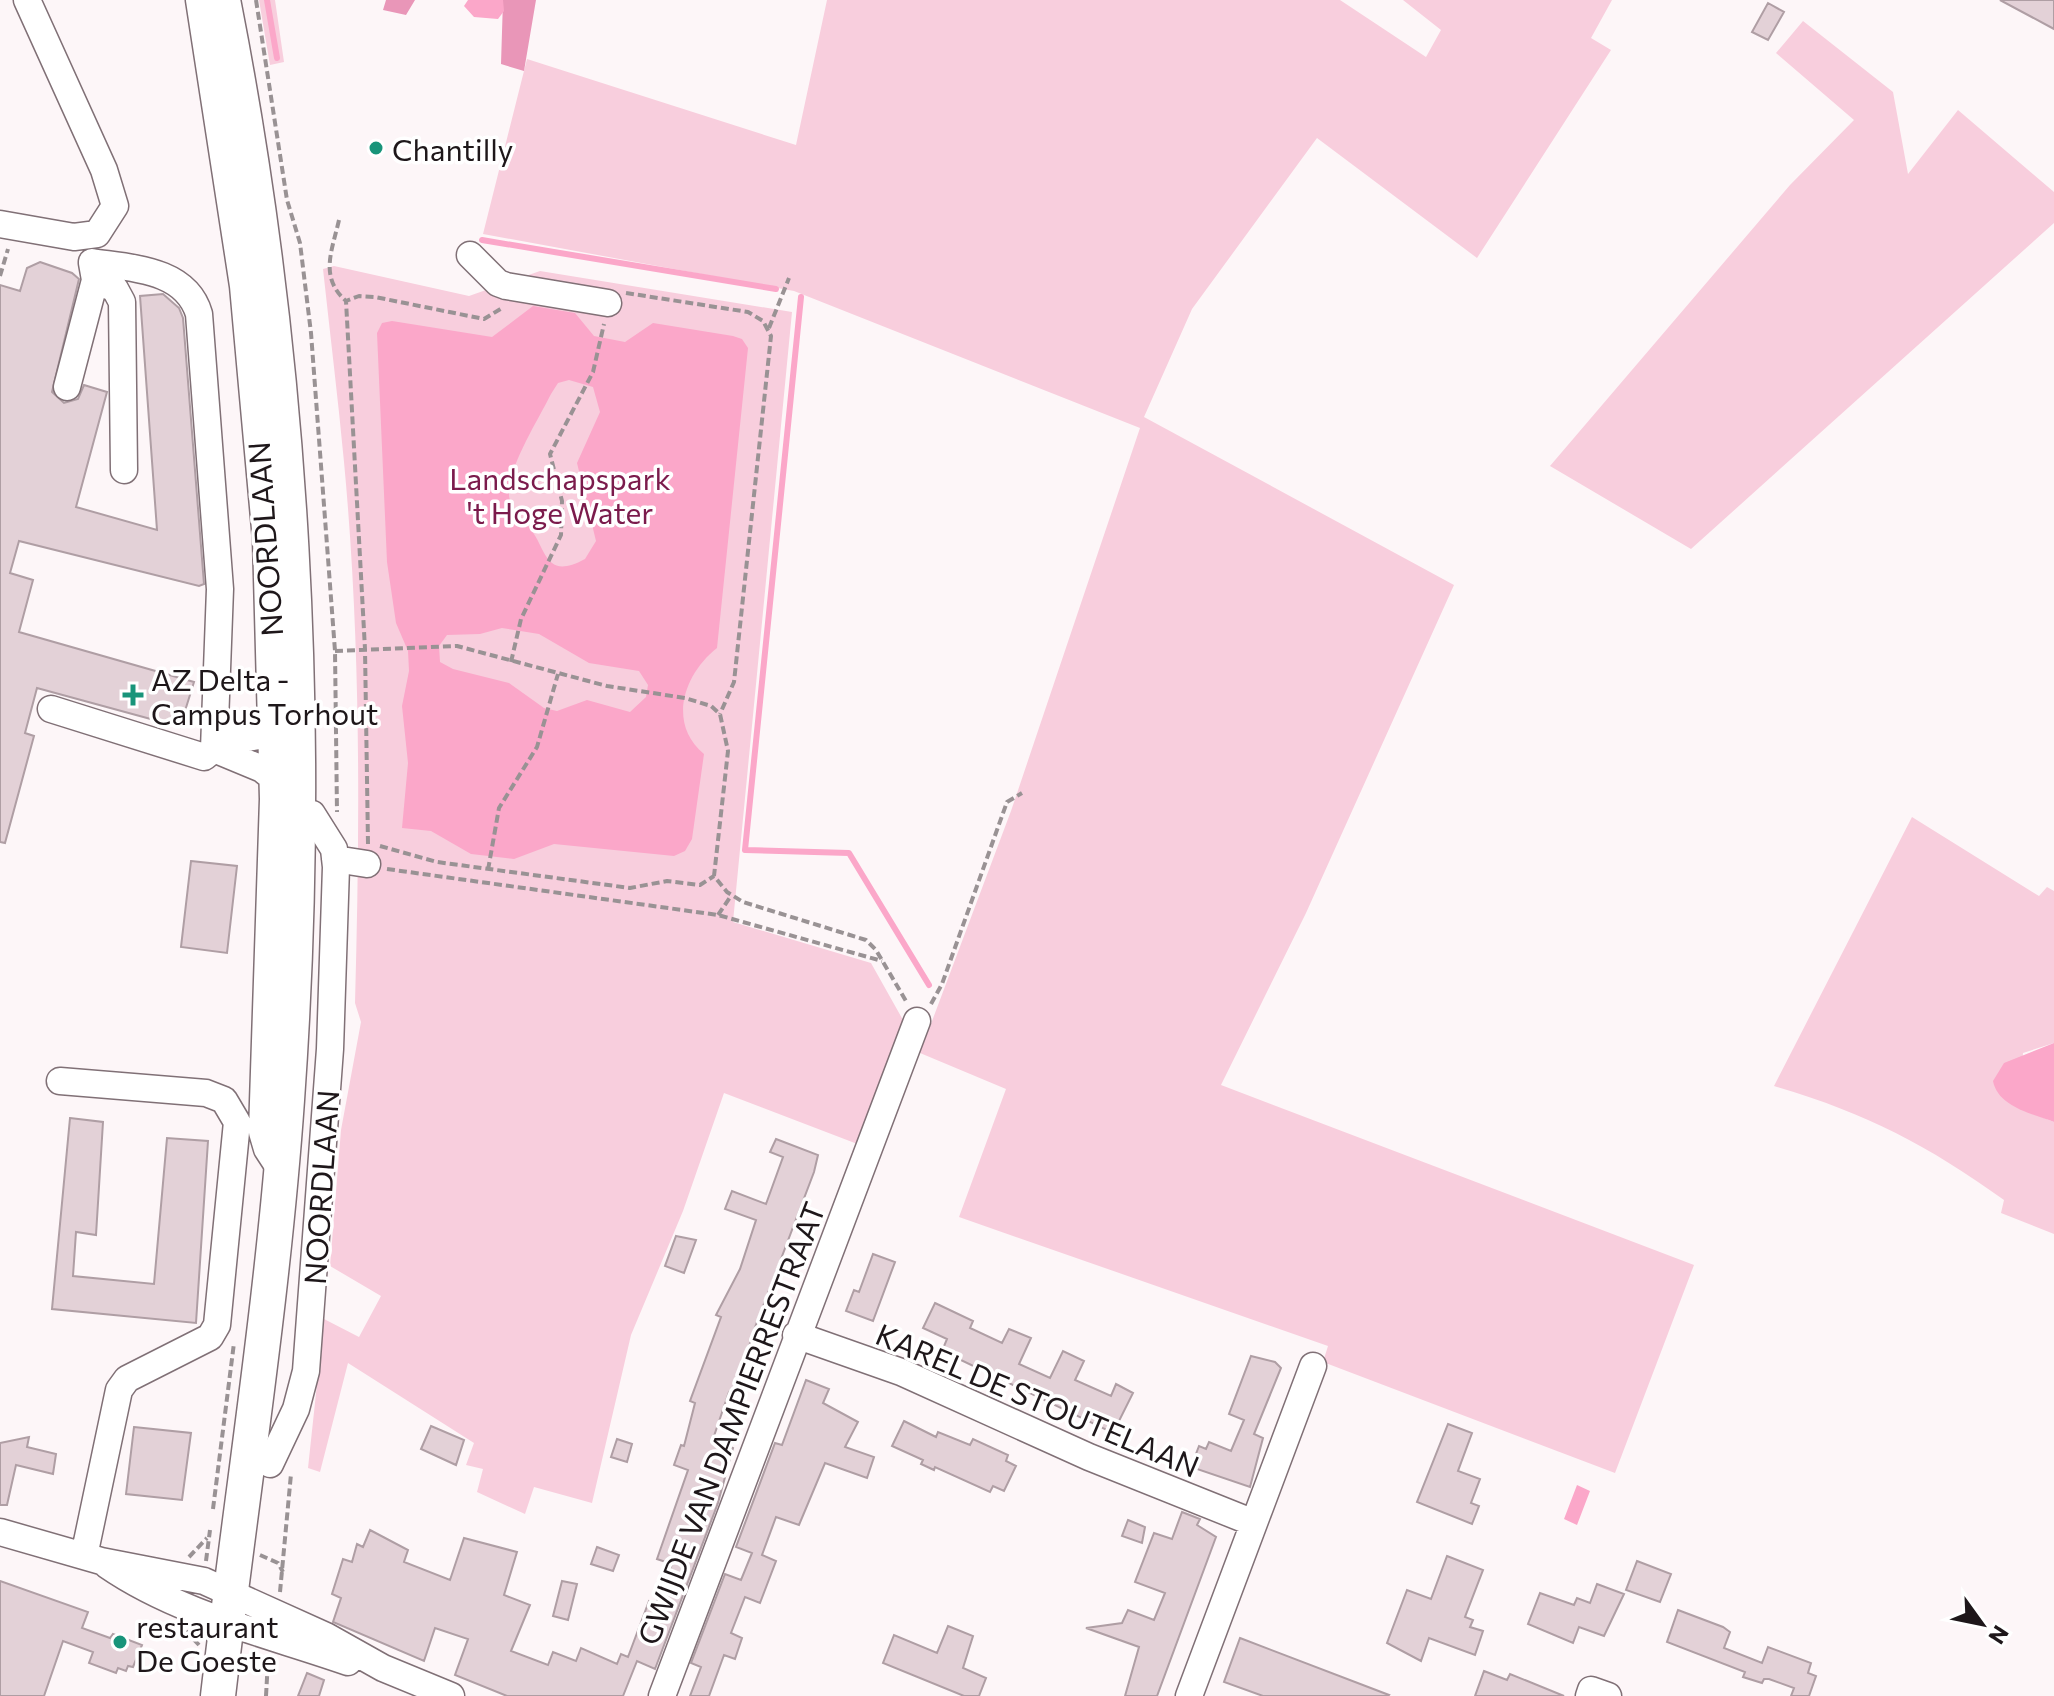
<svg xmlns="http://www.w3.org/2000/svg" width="2054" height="1696" viewBox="0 0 2054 1696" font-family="Commissioner,sans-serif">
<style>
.green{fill:#f8cedd}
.forest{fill:#e996b8}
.water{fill:#fba7c9;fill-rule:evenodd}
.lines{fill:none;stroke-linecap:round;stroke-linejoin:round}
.stream{stroke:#fba7c9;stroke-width:6}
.building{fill:#e3d1d7;stroke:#af9ea4;stroke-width:2}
.minor-casing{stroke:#807076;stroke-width:29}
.major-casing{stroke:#807076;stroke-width:37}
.path{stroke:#999294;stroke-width:4;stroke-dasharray:8 4;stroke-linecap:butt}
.minor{stroke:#fff;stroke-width:26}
.major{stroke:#fff;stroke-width:34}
.poi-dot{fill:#18947a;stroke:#fff;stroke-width:3}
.labels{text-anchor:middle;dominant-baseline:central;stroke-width:7;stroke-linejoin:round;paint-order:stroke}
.poi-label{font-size:30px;fill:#1e171a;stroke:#fff;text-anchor:start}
.park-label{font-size:30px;fill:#7b1b4c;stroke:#fff}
.street-label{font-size:30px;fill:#1e171a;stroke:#fff}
</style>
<rect width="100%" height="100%" fill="#fdf6f8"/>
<path class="green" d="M259,0H275L284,62L270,65Z
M827,0H1340L1426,57L1441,30L1403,0H1612L1591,38L1611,50L1477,258L1317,138L1192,309L1144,417L1454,585L1306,913L1221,1085L1694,1265L1615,1473L1323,1362L1328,1346L959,1217L1006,1089L920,1053L1011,811L1140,428L794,291L483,234L527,59L796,145Z
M1803,21L1893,92L1908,174L1958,110L2054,192V223L1691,549L1550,466L1790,185L1854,120L1776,53Z
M334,266L469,296L540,271L792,312L733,922L871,963L903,1020V1031L860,1145L724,1093L683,1211L631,1335L592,1503L534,1487L525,1514L477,1492L483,1469L466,1465L474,1443L348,1363L320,1472L308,1468L324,1319L359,1337L381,1296L330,1266L341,1130L361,1022L355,1003C360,823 361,642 344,462C338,398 330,334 323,269Z
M1912,817L2039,896L2047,887L2054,891V1043L2023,1053L2019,1108L2054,1122V1234L2001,1213L2004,1200C1926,1144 1866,1113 1774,1086Z"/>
<path class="forest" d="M386,0H415L406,15L383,10Z
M503,0H536L524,71L501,64Z"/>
<path class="water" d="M468,0H503L504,11L498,19L474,17L464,6Z
M533,306L575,313L594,336L625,342L653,323L733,336L742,339L748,348L717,648C684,674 667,723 704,754L692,839L685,851L674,856L554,844L514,859L471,854L431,831L402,828L408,763L402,706L409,671L408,651L396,623L387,562L377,333L382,323L392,321L492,337ZM569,380L593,387L600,412L577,463L596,541L585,559C546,580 547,552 532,531C523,518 507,508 509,489C512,461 538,420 551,394L558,383ZM502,628L539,634L589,663L639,671L648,685L646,697L630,712L587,700L557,711L544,708L509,683L453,669L440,662L439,646L447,635L480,634Z
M2054,1043V1122C2033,1114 1998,1107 1993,1081L2004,1063Z
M1577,1485L1590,1491L1577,1525L1564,1519Z"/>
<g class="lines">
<path class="stream" d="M267,0L277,58
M482,240L776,289
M801,297L745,850L849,853L929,985"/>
</g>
<path class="building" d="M2000,0H2054V29Z
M1768,3L1784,12L1768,40L1752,32Z
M40,262L72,273L79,279L52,392L64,403L78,399L84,385L107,392L76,507L157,530L140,296L163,294L179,308L183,318L204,584L199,586L19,541L10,573L33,580L19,632L194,682L180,727L37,688L25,733L34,736L5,843L0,842V285L20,291L27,268Z
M191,861L237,866L227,953L181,947Z
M70,1118L103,1122L96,1235L76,1232L73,1276L154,1284L167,1138L208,1141L196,1323L52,1309Z
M776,1139L818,1155L814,1172L754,1330L738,1383L729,1392L713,1439L733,1448L718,1503L655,1669L637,1661L623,1696H507L455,1675L468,1639L435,1628L424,1661L333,1622L341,1598L332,1594L343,1559L352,1562L357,1544L363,1547L370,1530L408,1550L404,1562L450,1580L464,1538L517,1552L504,1595L530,1605L511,1651L548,1665L553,1652L576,1661L581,1648L617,1664L621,1654L628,1657L649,1601L656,1604L672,1564L657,1559L688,1470L674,1465L681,1445L684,1446L695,1403L690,1401L721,1317L716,1315L740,1269L756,1220L725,1209L732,1191L766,1204L783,1157L770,1152Z
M676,1236L696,1240L684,1273L665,1266Z
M873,1254L895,1262L873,1321L846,1311L854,1290L859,1292Z
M935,1303L973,1321L970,1328L1002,1343L1009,1329L1031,1338L1019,1364L1050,1378L1063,1351L1084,1361L1075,1380L1111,1396L1116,1384L1133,1393L1113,1433L942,1351L947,1339L923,1328Z
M1251,1356L1275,1362L1281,1368L1254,1434L1263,1438L1250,1487L1191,1467L1199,1446L1206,1449L1209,1442L1231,1451L1244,1420L1229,1414Z
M806,1380L829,1389L823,1403L858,1422L845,1447L874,1457L867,1478L825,1463L799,1525L776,1517L762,1555L776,1561L760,1603L745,1597L731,1633L742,1638L735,1659L724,1655L709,1696H690L701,1667L691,1663L725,1574L741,1580L752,1553L736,1547L775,1443L782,1445Z
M904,1421L936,1437L938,1432L970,1445L973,1439L1008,1455L1006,1461L1016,1466L1004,1491L993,1486L990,1492L935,1467L934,1470L921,1464L923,1460L892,1446Z
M1448,1424L1472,1433L1458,1471L1480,1479L1471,1503L1479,1506L1472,1524L1417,1502Z
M431,1426L464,1440L456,1465L421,1449Z
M134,1427L191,1433L182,1500L126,1494Z
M29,1437L27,1447L56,1454L53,1474L16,1465L7,1505H0V1443Z
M617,1439L632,1444L627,1462L611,1457Z
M1182,1512L1200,1519L1197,1525L1216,1537L1157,1696H1125L1139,1647L1086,1628L1122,1623L1128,1610L1154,1620L1165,1593L1135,1582L1154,1533L1172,1539Z
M1128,1520L1145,1527L1142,1543L1122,1536Z
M597,1547L619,1555L613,1571L591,1564Z
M1447,1556L1483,1570L1465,1617L1473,1620L1470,1627L1483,1631L1475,1655L1429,1638L1421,1661L1387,1643L1407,1590L1431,1599Z
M1637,1561L1671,1574L1660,1602L1626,1590Z
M0,1581L88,1612L82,1628L110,1638L113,1634L142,1645L133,1667L128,1666L126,1671L118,1668L116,1673L89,1663L93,1652L63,1641L44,1696H0Z
M562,1581L577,1584L568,1620L553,1616Z
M1597,1584L1624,1594L1604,1636L1579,1627L1573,1643L1528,1624L1540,1593L1574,1605L1577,1598L1590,1603Z
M1678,1610L1723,1627L1730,1632L1724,1648L1762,1663L1768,1647L1811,1663L1808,1673L1816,1676L1809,1696H1791L1794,1688L1769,1679H1764L1762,1683L1743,1677L1745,1672L1667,1642Z
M948,1626L973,1636L963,1668L986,1678L979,1696H964L883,1663L894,1635L937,1653Z
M1240,1638L1389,1695L1388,1696H1263L1224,1682Z
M1484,1671L1507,1680L1510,1674L1564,1696H1475Z
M307,1673L324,1680L319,1696H298Z"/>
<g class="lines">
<g class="minor-casing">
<path id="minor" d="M199,0L243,286L266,540L273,799L262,1132L267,1149L282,1172
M0,224L74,237L97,234L115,206L104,170L27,0
M470,255L498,283L506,286L608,303
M95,280L115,289L122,302L124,470
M67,387L95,280L92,263
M51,709L204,757L214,749L220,589L199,314C186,269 131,268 92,262
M214,724C237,737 249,744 272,729
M214,749L262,769L273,778
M335,859L367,864
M60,1081L206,1093L224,1100L237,1122L217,1325L210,1337L127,1379L119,1390L84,1556
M796,1335L901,1372L1089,1457L1254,1523
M270,1464L296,1409L306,1371L330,1049L336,867L334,849L312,814
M0,1532L101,1561L204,1581L326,1636L383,1668L451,1696
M107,1565C178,1614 268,1634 348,1662
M662,1696L917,1021
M1189,1696L1313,1366
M1589,1696L1591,1690L1608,1696"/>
</g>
<g class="major-casing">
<path id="major" d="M218,1696C241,1498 273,1300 287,1100C313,734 294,360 223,0"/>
</g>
<path class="path" d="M256,0L287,200L300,243L311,333L335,651L337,812
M339,220C332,251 319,277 346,301
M0,276L8,249
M626,293L748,312L763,321L771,336L734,682L720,714
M769,328L789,278
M335,651L457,646L607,686L685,698L711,706L720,714L728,751L714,876L727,892L743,902L866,940L876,950L906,1001
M511,662L521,619L561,535L562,501L550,454L593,372L604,324
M368,844L365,649L346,301L359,296L375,297L484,319L502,308
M380,846L437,862L630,888L667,881L700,885L714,876
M387,869L718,915L882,961
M488,870L499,808L537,747L558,674
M718,915L731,896
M931,1004L942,984L1007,802L1022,793
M213,1509L234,1343
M260,1555L278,1563L283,1572
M189,1557L207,1538
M206,1561L210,1530
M280,1592L291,1474
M186,1631L199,1645
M248,1665L261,1667L278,1663
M266,1696L268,1660"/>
<use href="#minor" class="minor"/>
<use href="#major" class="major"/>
</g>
<g class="poi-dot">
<circle cx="376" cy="148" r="8"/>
<path d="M129 683h8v8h8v8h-8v8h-8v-8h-8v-8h8z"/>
<circle cx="120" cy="1642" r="8"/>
</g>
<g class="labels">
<g class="poi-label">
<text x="392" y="148">Chantilly</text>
<text x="151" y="678">AZ Delta -<tspan x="151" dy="34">Campus Torhout</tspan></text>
<text x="136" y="1625">restaurant<tspan x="136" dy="34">De Goeste</tspan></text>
</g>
<g class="park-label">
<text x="560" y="477">Landschapspark<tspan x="560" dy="34">'t Hoge Water</tspan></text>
</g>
<g class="street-label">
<text transform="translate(264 539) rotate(-94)">NOORDLAAN</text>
<text transform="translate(320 1187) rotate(-86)">NOORDLAAN</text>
<text transform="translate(1038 1399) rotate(23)">KAREL DE STOUTELAAN</text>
<text transform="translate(730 1423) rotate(-69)">GWIJDE VAN DAMPIERRESTRAAT</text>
</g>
</g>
<g transform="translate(1982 1624) rotate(123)" stroke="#ffffff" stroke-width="6" paint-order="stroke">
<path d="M0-6L14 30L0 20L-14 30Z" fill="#1e171a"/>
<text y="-12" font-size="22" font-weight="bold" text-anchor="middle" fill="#1e171a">N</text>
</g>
</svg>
